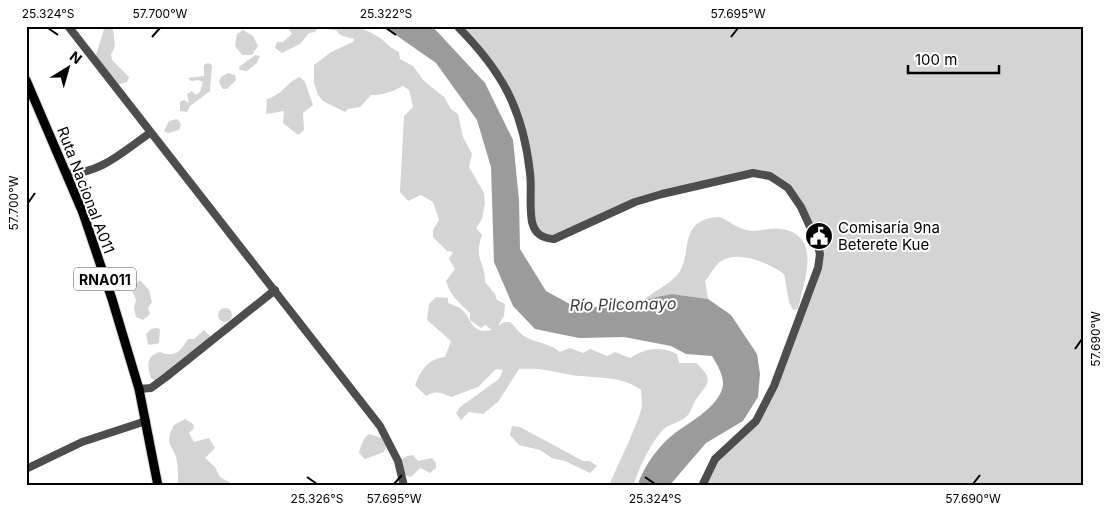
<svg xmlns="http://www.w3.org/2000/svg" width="1110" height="512" viewBox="0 0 1110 512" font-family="Inter,sans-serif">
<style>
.green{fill:#d4d4d4}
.water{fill:#9b9b9b}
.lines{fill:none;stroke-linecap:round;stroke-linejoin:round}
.major-casing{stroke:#dbdbdb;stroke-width:11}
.minor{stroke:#4d4d4d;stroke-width:8}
.major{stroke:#000;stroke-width:9}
.ticks{fill:none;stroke:#000;stroke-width:2}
.labels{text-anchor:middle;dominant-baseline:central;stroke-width:4;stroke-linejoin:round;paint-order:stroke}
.shield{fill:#fff;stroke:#4c4c4c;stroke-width:1}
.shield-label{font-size:14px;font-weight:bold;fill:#000}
.street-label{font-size:15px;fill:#000;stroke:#fff}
.poi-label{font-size:15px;fill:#000;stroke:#fff;text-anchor:start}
.water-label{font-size:16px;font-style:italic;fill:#3c3c3c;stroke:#fff}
.neatline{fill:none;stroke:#000;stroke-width:2}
.ticks-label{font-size:12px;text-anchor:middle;fill:#000}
</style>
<rect width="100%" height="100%" fill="#fff"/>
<path class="green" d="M105,26L113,27L115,46L111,55L112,60L129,77L127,82L117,85L95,58Z
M287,26H319L315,32L309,33L300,44L282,53L275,48L277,42H283L292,34Z
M324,26C348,26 359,24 380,38C387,43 390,48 399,52L400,59L413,66L424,81L444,97L451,109L458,114L463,137L472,154L469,167L484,193L485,203L482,219L476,228L482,235C473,260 486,263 485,282L495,294L497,300L505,304L504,316L498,326L504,322H510C515,326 519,333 524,336C537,344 548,342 560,352L570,348L583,353L590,349L607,356L615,352L630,358C646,348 661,346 677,354L679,363H696C716,381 707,383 695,401C692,406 691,413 686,417C680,422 671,424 665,428C654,437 636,472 634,486H609C619,461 633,436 641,410C643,405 641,396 641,390C621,374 590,379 565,374C548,370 538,368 519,369L498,402L483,414L469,412L461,420L456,413L460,407L499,379L503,370L496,369L478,387L451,397C441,393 436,390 426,396L415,385C421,370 428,359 445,357L451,341L427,320L429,304L436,297L448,298V303C452,305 457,306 460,308C472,316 469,335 492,330L485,325L481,328L470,320V313C460,304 450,295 446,281L455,269L449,259L453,252L447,251L433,237V230L439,220L433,202L421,195L408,201L400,192L404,116L413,107L409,90L403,86C394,91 381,96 371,95L360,107L348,109L345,112L323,101L318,95L314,83V65L331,52L353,42L354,39L340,35L336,30L326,29Z
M457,26H1084V486H702L708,469L747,431L774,386L820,254L810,225L780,181L753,173L662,194L554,239L536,232L531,175L514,100Z
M243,30L253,36L258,46L252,55H242L235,46L237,34Z
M255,55L260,56L257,63L247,71L240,70L239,67Z
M208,63L212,65L210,91L190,106L187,112L180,111V102L184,100L189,103L187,94L192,91L196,95L200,92L203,82L198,80L191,81L188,78L204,76V65Z
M228,73L235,75L236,80L227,89H223L219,82L221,77Z
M300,77L305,82L313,105L303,113L304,130L298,135L283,123L284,111L266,114L267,99C284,94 286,82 300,77Z
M177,119L181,124L179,130L168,133L164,131L169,121Z
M719,217C729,220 736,228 747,230C757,233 770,227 781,229C823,235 804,281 798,309L793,310L789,302L784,274C769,263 737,249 720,262C714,267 710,275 705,281L708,299L672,294L644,300C655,290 669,285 678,274C694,253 676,220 719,217Z
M140,280L149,290L152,302L148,308L150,314L143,320L136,317L134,308L136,300L131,288Z
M218 315a7 7 0 1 1 14 0a7 7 0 1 1-14 0Z
M156,328L160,329L159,343L150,345L148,344L146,334L151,329Z
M204,330L211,337L174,365L173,370L155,381L151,378C147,367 146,355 160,352C176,358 180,351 188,339H194Z
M185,419L193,424L194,428L189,433L194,442L209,438L215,448L205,458L215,467L220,477L236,486H178C178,479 178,469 177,462C176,448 162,446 174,425Z
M512,426L520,427L583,461H590L597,466L590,473L565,461L552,458L540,450L519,445L510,435Z
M369,434L382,438L386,447L384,452L365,459L359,453C360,447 364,437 369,434Z
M413,455L418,461L432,458L436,463V468L430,473L420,468L411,477L401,474L399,465C402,458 405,456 413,455Z"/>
<path class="water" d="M383,26H432L485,83L513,140L519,200L520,249L546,291L577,308L613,306L672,294L708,299L731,315L757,354L760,374L758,397L743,421L706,443L669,486H637C645,465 657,447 675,433C690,422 713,410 721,392C727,380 718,366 712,356L686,354L671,346L624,337L579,338L535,329L513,306L494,262L491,167L477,120L436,63Z"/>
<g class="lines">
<g class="major-casing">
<path id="major" d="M26,80L83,213L112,299L139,389L158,486"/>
</g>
<path class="minor" d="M68,26L380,426L398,461L404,486
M457,26C502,71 523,109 530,173C532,189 529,206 532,222C535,234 542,238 554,239L635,202L662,194L753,173L770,176L788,188L801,207L817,242L820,254L818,268L774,386L756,421L715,459L702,486
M67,174C102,173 122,152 150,133
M139,389L151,388L166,377L275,290
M26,469L82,442L146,421"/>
<use href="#major" class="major"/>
</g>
<path class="ticks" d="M48,28L58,35M386,28L396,35M152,37L160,28M731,37L738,28M28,203L35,193M1075,349L1082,339M307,477L317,484M645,477L655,484M394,484L402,475M973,484L980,475"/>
<defs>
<g id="civic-disc" transform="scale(1.4375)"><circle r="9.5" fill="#000" stroke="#fff"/><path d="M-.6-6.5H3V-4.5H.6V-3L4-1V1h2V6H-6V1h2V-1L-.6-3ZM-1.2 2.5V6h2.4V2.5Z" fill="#fff"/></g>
</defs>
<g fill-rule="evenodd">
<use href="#civic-disc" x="819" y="236"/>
</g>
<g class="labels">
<rect class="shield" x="74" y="267.5" width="62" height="23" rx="4"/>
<g class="shield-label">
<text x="105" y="279">RNA011</text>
</g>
<g class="street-label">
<text transform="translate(86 190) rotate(69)">Ruta Nacional A011</text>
</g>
<g class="poi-label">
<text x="838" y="227">Comisaría 9na<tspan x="838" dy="17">Beterete Kue</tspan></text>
</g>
<g class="water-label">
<text transform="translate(623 304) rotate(-1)">Río Pilcomayo</text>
</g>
</g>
<rect width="1110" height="512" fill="none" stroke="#ffffff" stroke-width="55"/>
<g transform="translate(68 68) rotate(37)" stroke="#ffffff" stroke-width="4" paint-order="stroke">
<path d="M0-4L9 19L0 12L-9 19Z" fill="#000000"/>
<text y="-8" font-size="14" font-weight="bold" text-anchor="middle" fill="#000000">N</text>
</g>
<path d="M908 65v8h91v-8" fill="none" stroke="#000000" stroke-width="2.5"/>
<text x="915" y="65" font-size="15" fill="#000000" stroke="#ffffff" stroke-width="4" paint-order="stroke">100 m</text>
<rect x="28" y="28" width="1054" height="456" class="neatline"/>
<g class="ticks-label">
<text x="48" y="18">25.324°S</text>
<text x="160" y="18">57.700°W</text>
<text x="386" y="18">25.322°S</text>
<text x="738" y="18">57.695°W</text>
<text transform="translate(14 203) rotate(-90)" y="4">57.700°W</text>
<text transform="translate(1096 339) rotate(-90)" y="4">57.690°W</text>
<text x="317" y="503">25.326°S</text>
<text x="394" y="503">57.695°W</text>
<text x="655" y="503">25.324°S</text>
<text x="973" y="503">57.690°W</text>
</g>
</svg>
